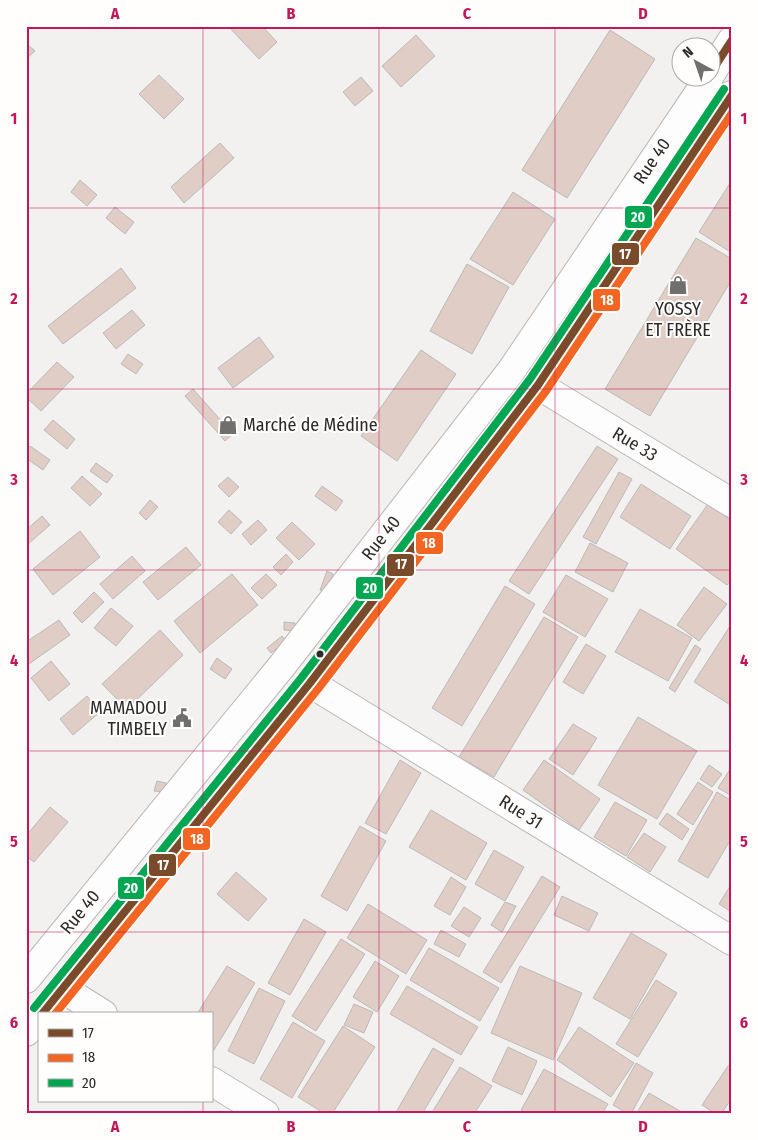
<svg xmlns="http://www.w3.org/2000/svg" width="758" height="1140" viewBox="0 0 758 1140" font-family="'Fira Sans Condensed',sans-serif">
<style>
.building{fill:#e0cdc5;stroke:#bbbab9}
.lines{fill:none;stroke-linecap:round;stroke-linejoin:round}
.street-casing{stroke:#bab8b7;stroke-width:30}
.secondary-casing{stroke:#bab8b7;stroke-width:30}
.street{stroke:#fdfdfd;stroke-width:28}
.secondary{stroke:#fdfdfd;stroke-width:28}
.bus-1-casing{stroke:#fffefd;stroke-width:11}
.bus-2-casing{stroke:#fffefd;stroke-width:11}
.bus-3-casing{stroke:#fffefd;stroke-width:11}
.bus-1{stroke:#7a4b2a;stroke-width:8}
.bus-2{stroke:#f26522;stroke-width:8}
.bus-3{stroke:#00a651;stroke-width:8}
.grid{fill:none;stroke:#c2185b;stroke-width:1;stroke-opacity:0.55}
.bus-dot{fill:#2b2929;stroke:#fffefd;stroke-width:2}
.labels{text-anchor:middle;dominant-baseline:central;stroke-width:4;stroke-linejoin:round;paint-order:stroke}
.street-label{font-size:18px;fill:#2b2929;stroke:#fffefd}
.poi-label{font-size:18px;fill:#2b2929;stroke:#fffefd}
.line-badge{stroke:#fffefd;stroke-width:2}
.badge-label{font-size:14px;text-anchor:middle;font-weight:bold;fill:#fff}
.neatline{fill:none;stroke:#c2185b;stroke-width:2}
.grid-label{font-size:16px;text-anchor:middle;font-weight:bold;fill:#c2185b}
</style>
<rect width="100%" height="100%" fill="#f3f1ef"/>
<path class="building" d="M228,26H262L277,42L259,59Z
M610,30L655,59L567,198L522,170Z
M416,35L435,56L401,87L382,66Z
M28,45L35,51L26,59V47Z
M159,75L184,99L164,119L139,94Z
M361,77L373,91L355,106L343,92Z
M220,143L234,158L184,203L171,187Z
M80,180L97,195L87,206L71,192Z
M732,180V253L699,232Z
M513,192L555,219L513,285L470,259Z
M115,207L134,222L125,234L106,218Z
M696,238L732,259V279L650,416L605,389Z
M467,264L509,287L472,354L430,331Z
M121,268L136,288L63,344L48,326Z
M132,310L145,325L116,349L103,333Z
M259,337L274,357L233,388L218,368Z
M421,350L456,374L397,461L361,436Z
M128,354L143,364L136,374L121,364Z
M57,362L74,377L41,411L26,397V394Z
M193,389L233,434L225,441L185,396Z
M53,420L75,439L67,449L44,430Z
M30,446L50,460L43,470L26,458V451Z
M597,446L618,459L529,594L509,581Z
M96,463L113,475L107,483L90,471Z
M619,472L632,479L596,544L583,537Z
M82,476L102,494L90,506L71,488Z
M228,477L239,487L229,497L218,486Z
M641,484L691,516L670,549L620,517Z
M322,486L343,501L336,511L315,496Z
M150,500L158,507L146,520L139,513Z
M708,504L732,521V579L727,585L676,549Z
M229,510L242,522L231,534L218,522Z
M42,516L50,525L28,544L26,542V530Z
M258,520L267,530L251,545L242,534Z
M292,522L315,544L299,560L276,538Z
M80,531L100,557L53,595L33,569Z
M590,543L628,563L613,592L575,572Z
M186,547L201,565L158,600L143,582Z
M286,554L293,562L281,575L273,567Z
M132,556L145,571L113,599L100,584Z
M327,571L333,574L326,592L320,590Z
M232,574L258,605L200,653L174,621Z
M266,574L277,585L262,599L251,588Z
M566,575L608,599L585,637L543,612Z
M505,586L535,604L462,726L432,708Z
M704,587L727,604L699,641L677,625Z
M94,592L104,602L82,623L73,613Z
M111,608L133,626L116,646L94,628Z
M640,609L692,638L668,681L615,652Z
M544,617L578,637L494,777L459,757Z
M59,620L70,635L26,666V642Z
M284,622L295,623L294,631L284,630Z
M732,623V706L694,682Z
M160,630L183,655L127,709L102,684Z
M282,636L286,641L271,653L267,648Z
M586,644L606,656L583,694L563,682Z
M695,645L701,649L675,692L669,688Z
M217,658L232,669L225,679L210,669Z
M51,661L70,684L49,701L31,678Z
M87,696L100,712L73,735L60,719Z
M638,717L697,751L657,819L598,785Z
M573,724L597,738L573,775L549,759Z
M400,760L421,773L386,834L365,823Z
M544,760L600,799L579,830L523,790Z
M709,765L722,774L712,787L700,779Z
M732,766V796L718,788Z
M157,781L166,783L164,792L154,791Z
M698,782L713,792L693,825L677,814Z
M717,792L732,801V837L708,878L678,861Z
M615,802L647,820L626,856L594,837Z
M50,807L68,822L34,862L26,856V836Z
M431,810L487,843L466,880L409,847Z
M667,813L689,829L682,840L659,824Z
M360,826L386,841L347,911L321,896Z
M644,833L666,847L650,872L627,857Z
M494,850L524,867L505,901L475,884Z
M236,872L267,899L248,921L217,894Z
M542,876L560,887L501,983L483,972Z
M451,877L466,887L450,915L434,906Z
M732,883V907L730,911L719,904Z
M562,896L598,913L589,931L554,915Z
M505,902L516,906L502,932L491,925Z
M368,904L427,940L406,974L347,938Z
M464,907L481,918L469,937L451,926Z
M304,919L326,932L290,995L268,983Z
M441,930L466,944L459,957L434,944Z
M631,933L667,954L630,1019L593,998Z
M341,939L365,954L316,1031L292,1016Z
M429,948L499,988L480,1021L410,980Z
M375,961L399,976L377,1012L353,997Z
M227,966L255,983L214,1050L211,1049V1014H197Z
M520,966L582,993L553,1060L491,1033Z
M656,980L677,993L638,1057L616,1044Z
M407,986L478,1027L461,1055L390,1014Z
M259,988L285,1001L254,1064L228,1051Z
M354,1004L373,1012L364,1033L344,1025Z
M293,1022L325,1041L292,1098L260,1079Z
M343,1026L375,1047L332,1114H325L298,1097Z
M579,1027L634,1063L611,1097L557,1060Z
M508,1047L537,1061L522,1095L492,1081Z
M433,1048L454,1060L422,1114H395Z
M636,1063L653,1073L631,1114H628L613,1105Z
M728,1066L732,1068V1098L721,1114H716L702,1105Z
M460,1067L492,1086L474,1114H431Z
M544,1069L608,1104L602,1114H529L521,1110Z
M649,1093L685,1114H636Z"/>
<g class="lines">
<g class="street-casing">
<path id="street" d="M538,385L732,503
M310,683L732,941
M63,989L103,1014
M211,1081L265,1114"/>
</g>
<g class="secondary-casing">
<path id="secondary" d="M710,75L732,40
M26,979L281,667L511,371L709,78
M42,1014L310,683L538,385L732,95
M26,1032L39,1018"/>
</g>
<use href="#street" class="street"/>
<use href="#secondary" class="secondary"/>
<g class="bus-1-casing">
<path id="bus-1" d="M710,74L732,40
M42,1014L310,683L538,385L732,95"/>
</g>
<g class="bus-2-casing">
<path id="bus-2" d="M55,1014L318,689L546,391L732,113"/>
</g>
<g class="bus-3-casing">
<path id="bus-3" d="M34,1008L302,677L530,379L724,89"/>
</g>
<use href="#bus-1" class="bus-1"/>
<use href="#bus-2" class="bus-2"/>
<use href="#bus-3" class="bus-3"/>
</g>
<path class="grid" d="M203,26V1014M379,26V1114M555,26V1114M26,208H732M26,389H732M26,570H732M26,751H732M26,932H732M203,1101V1114"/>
<defs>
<g id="shop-bare" transform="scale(1.5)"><path d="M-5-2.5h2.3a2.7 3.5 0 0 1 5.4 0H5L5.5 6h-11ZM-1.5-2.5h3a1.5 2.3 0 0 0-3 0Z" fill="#716f6e" stroke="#fffefd" stroke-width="2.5" paint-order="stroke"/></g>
<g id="civic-bare" transform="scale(1.5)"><path d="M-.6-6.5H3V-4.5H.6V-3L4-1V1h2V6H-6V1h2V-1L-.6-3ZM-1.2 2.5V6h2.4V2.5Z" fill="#716f6e" stroke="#fffefd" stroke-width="2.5" paint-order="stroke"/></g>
</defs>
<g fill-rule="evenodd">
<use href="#shop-bare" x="678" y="285"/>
<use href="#shop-bare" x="228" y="425"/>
<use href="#civic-bare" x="182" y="718"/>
</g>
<circle class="bus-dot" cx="320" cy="654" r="4.5"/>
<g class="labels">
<g class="street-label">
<text transform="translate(652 161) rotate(-56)">Rue 40</text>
<text transform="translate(635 444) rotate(31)">Rue 33</text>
<text transform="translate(381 538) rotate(-52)">Rue 40</text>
<text transform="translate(521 812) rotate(32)">Rue 31</text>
<text transform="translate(80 912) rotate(-51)">Rue 40</text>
</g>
<g class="poi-label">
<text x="678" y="309">YOSSY<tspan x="678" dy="21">ET FRÈRE</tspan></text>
<text x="243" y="425" text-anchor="start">Marché de Médine</text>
<text x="167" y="708" text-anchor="end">MAMADOU<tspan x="167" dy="21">TIMBELY</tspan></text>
</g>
</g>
<g class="line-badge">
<rect x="624" y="205" width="29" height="24" rx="5" fill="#00a651"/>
<rect x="611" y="242" width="29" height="24" rx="5" fill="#7a4b2a"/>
<rect x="592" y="288" width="29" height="24" rx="5" fill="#f26522"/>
<rect x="415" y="531" width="29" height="24" rx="5" fill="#f26522"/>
<rect x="386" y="553" width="29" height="24" rx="5" fill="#7a4b2a"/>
<rect x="355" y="576" width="29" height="24" rx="5" fill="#00a651"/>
<rect x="182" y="827" width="29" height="24" rx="5" fill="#f26522"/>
<rect x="148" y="853" width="29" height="24" rx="5" fill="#7a4b2a"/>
<rect x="117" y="876" width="28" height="24" rx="5" fill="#00a651"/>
</g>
<g class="badge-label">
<text x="638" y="222">20</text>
<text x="625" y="259">17</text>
<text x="607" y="305">18</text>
<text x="429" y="548">18</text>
<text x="401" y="569">17</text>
<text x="370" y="593">20</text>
<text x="197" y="844">18</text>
<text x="163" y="870">17</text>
<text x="131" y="893">20</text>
</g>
<rect width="758" height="1140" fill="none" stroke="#fffefd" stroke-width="55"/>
<rect x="38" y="1012" width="175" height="90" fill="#fffefd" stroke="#aaa9a8"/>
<rect x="48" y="1029" width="25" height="8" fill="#7a4b2a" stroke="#aaa9a8"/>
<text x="82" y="1038" font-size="15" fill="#2b2929">17</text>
<rect x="48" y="1054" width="25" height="8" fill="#f26522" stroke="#aaa9a8"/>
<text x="82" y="1062" font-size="15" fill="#2b2929">18</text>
<rect x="48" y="1079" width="25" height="8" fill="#00a651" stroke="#aaa9a8"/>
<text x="82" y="1088" font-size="15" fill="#2b2929">20</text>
<g transform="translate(696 62) rotate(320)"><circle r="24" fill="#fffefd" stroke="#aaa9a8"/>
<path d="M0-4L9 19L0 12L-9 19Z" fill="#716f6e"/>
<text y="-8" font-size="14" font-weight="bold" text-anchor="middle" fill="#2b2929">N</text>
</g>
<rect x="28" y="28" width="702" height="1084" class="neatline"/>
<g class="grid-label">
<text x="115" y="19">A</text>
<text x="291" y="19">B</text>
<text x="467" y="19">C</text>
<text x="643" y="19">D</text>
<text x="14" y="124">1</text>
<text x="744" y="124">1</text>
<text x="14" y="304">2</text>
<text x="744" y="304">2</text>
<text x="14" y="485">3</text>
<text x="744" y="485">3</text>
<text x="14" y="666">4</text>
<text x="744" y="666">4</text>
<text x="14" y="847">5</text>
<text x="744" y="847">5</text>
<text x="14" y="1028">6</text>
<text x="744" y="1028">6</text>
<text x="115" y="1132">A</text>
<text x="291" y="1132">B</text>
<text x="467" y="1132">C</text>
<text x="643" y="1132">D</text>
</g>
</svg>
